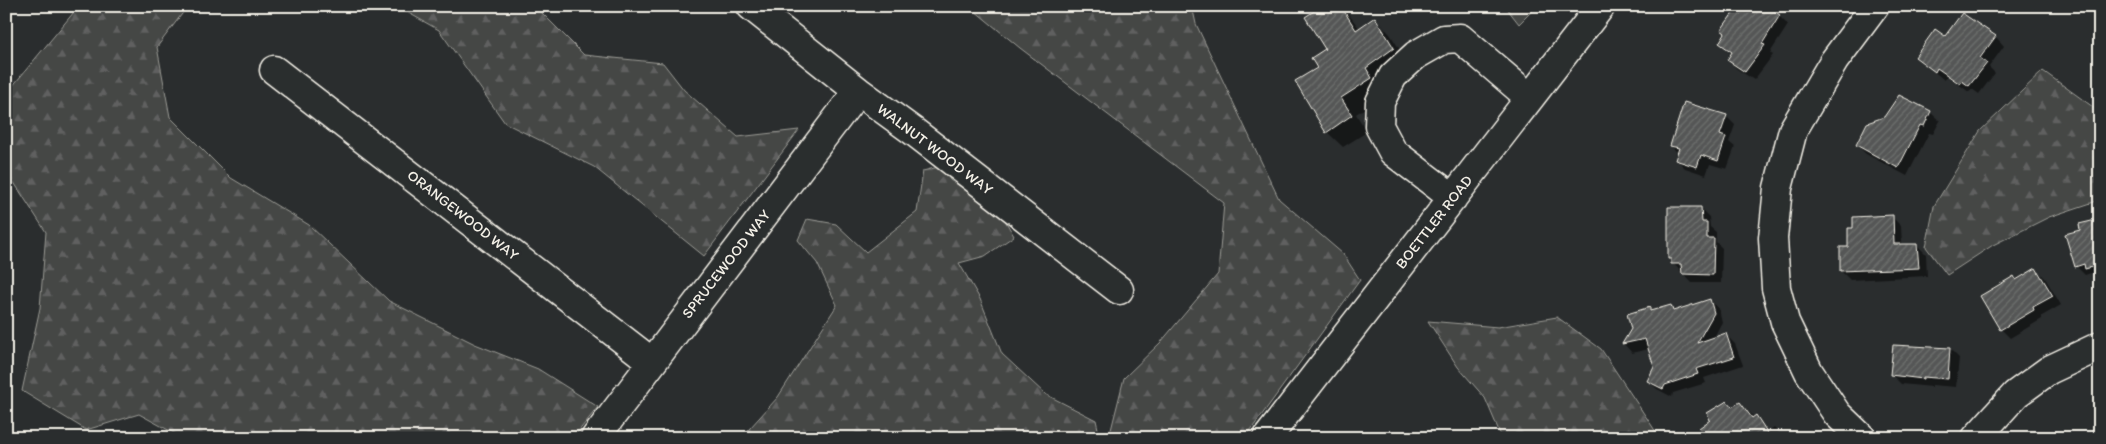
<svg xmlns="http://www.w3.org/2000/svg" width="2106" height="444" viewBox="0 0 2106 444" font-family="Itim,sans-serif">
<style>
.forest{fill:url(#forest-firs);stroke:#9c9c96}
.shadow{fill:#0007}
.building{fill:url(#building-hatch);stroke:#f4f1e8}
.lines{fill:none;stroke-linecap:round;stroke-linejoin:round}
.minor-casing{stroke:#f4f1e8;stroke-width:31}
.minor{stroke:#2a2d2e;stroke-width:28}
.labels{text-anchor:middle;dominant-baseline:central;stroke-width:5;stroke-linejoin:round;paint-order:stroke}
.street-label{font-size:15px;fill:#f4f1e8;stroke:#2a2d2e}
</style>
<defs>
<pattern id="forest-firs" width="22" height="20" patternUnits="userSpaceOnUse" patternTransform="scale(1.25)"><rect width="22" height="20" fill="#444645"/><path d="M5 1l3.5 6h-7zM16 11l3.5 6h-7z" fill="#606160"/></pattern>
<pattern id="building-hatch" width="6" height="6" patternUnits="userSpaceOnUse" patternTransform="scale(1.25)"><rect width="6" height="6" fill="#555756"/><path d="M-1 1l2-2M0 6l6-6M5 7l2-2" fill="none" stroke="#6e706e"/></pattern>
</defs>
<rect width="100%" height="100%" fill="#2a2d2e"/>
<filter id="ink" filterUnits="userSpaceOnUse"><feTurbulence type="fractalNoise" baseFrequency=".02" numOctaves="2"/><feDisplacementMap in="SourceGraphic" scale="10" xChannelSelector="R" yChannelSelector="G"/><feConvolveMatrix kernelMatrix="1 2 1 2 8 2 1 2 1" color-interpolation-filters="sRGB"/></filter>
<g filter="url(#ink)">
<path class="forest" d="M79,6H188L157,47L170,117L231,178L309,225L389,301L475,344L538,369L598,407L573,438H183L139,414L86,430L22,391L40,308L46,232L6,170V94Z
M396,6H535L584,55L663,63L684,90L738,137L799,130L704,256L594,167L505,123L439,30Z
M969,6H1192L1196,24L1279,199L1343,254L1360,280L1245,438H1109L1124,378L1161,342L1218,274L1224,203L1020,48Z
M1505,6H1537L1519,24Z
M2043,71L2100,112V200L2049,217L1993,245L1947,275L1926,247L1934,206L1980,131Z
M942,166L950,180L999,210L1014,236L985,256L959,263L980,299L1002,354L1045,394L1096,420L1100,438H741L778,397L837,305L817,263L798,240L807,219L836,224L866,252L917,212L923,171Z
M1557,317L1601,349L1660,438H1502L1485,398L1458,367L1428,321L1498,327Z"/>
<path class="shadow" d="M1324,6H1342L1360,29L1375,18L1390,34L1409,64L1387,94L1356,114L1367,132L1343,147L1327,132L1319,68L1327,50Z
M1963,15L1996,37L2004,46L1989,67L1995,73L1979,94L1972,89L1969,92L1947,76L1944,80L1917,57L1945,38Z
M1779,16L1788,25L1770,53L1773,55L1754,80L1737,69L1728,60L1732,54L1721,43Z
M1899,96L1931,113L1940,121L1933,134L1929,133L1907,176L1866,154L1857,145L1885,118Z
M1726,116L1735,125L1729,142L1735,147L1727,169L1710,164L1706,175L1685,168L1676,159L1678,153L1671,146Z
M1700,208L1709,217L1710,227L1716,232V242L1722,248L1721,283H1692L1669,259Z
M1892,217L1901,226L1902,245H1917L1926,254L1927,276L1850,280L1841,271L1855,230Z
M2100,222V276L2096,278L2091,273L2085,275L2076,266L2082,231Z
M2036,269L2045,278L2061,305L2042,316V319L2010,338L2001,329L2014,278L2017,281Z
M1710,300L1719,309L1722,322L1713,339L1726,335L1735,344L1743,365L1704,378L1706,383L1673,393L1672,397L1657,389L1648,381L1655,368L1649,349L1632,353L1624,344L1649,308L1653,312L1671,307L1675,311Z
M1950,349L1959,358L1956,387L1932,385V387L1901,384L1892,375Z
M1740,403L1769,432L1774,428L1784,438H1708L1733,408Z"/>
<path class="building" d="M1322,6H1341L1356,30L1375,17L1394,48L1366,68L1372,78L1341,98L1352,115L1326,133L1295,81L1317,68L1311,58L1325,49L1305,17Z
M1738,6H1767L1780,15L1762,44L1765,45L1745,72L1727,60L1732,52L1719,43L1725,33L1721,30Z
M1962,13L1996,36L1980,58L1987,63L1969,86L1962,81L1960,84L1937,68L1935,72L1915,57L1935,29L1945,36Z
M1899,95L1931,111L1924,126L1920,125L1898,168L1856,145L1867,123L1884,117Z
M1684,102L1727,115L1720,135L1726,137L1718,161L1701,155L1697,167L1675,160L1679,148L1670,146Z
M1668,207H1701L1702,222H1707V238H1714L1713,275L1682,274L1681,264H1671V259H1668Z
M1893,215L1894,244H1917L1919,268L1840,271V247H1848V228H1853V217Z
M2100,219V265L2085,269L2084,264L2075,267L2065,234L2080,230L2079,224Z
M2036,268L2053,296L2033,307L2034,310L2000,330L1980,296L2014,276L2016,280Z
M1710,299L1714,313L1697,343L1726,333L1734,357L1696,369L1698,374L1665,385L1663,389L1647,381L1654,367L1645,339L1622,344L1631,329L1627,314L1650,307V311L1671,305L1673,311Z
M1893,345L1950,348L1948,379L1923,377V379L1890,375Z
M1727,401L1732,407L1740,402L1752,418L1756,415L1771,438H1707L1699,428L1710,420L1707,413Z"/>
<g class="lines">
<g class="minor-casing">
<path id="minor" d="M751,6L858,91L913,131L1119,290
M274,70L652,362
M1453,198L1393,152L1379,126L1380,102L1393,76L1416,55L1444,39L1460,38L1530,98
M595,438L858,91
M1267,438L1601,6
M1862,438L1837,414L1809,372L1785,322L1776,288L1773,238L1778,188L1793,130L1834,61L1875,6
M1976,438L2016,394L2049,370L2100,346"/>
</g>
<use href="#minor" class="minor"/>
</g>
</g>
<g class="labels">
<g class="street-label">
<text transform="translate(935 149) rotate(37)">WALNUT WOOD WAY</text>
<text transform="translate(463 215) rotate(38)">ORANGEWOOD WAY</text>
<text transform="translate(1434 222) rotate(-52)">BOETTLER ROAD</text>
<text transform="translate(726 264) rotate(-52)">SPRUCEWOOD WAY</text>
</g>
</g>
<rect width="2106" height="444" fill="none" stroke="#2a2d2e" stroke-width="25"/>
<rect x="12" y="12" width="2081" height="419" fill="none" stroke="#f4f1e8" stroke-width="2" filter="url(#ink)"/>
</svg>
